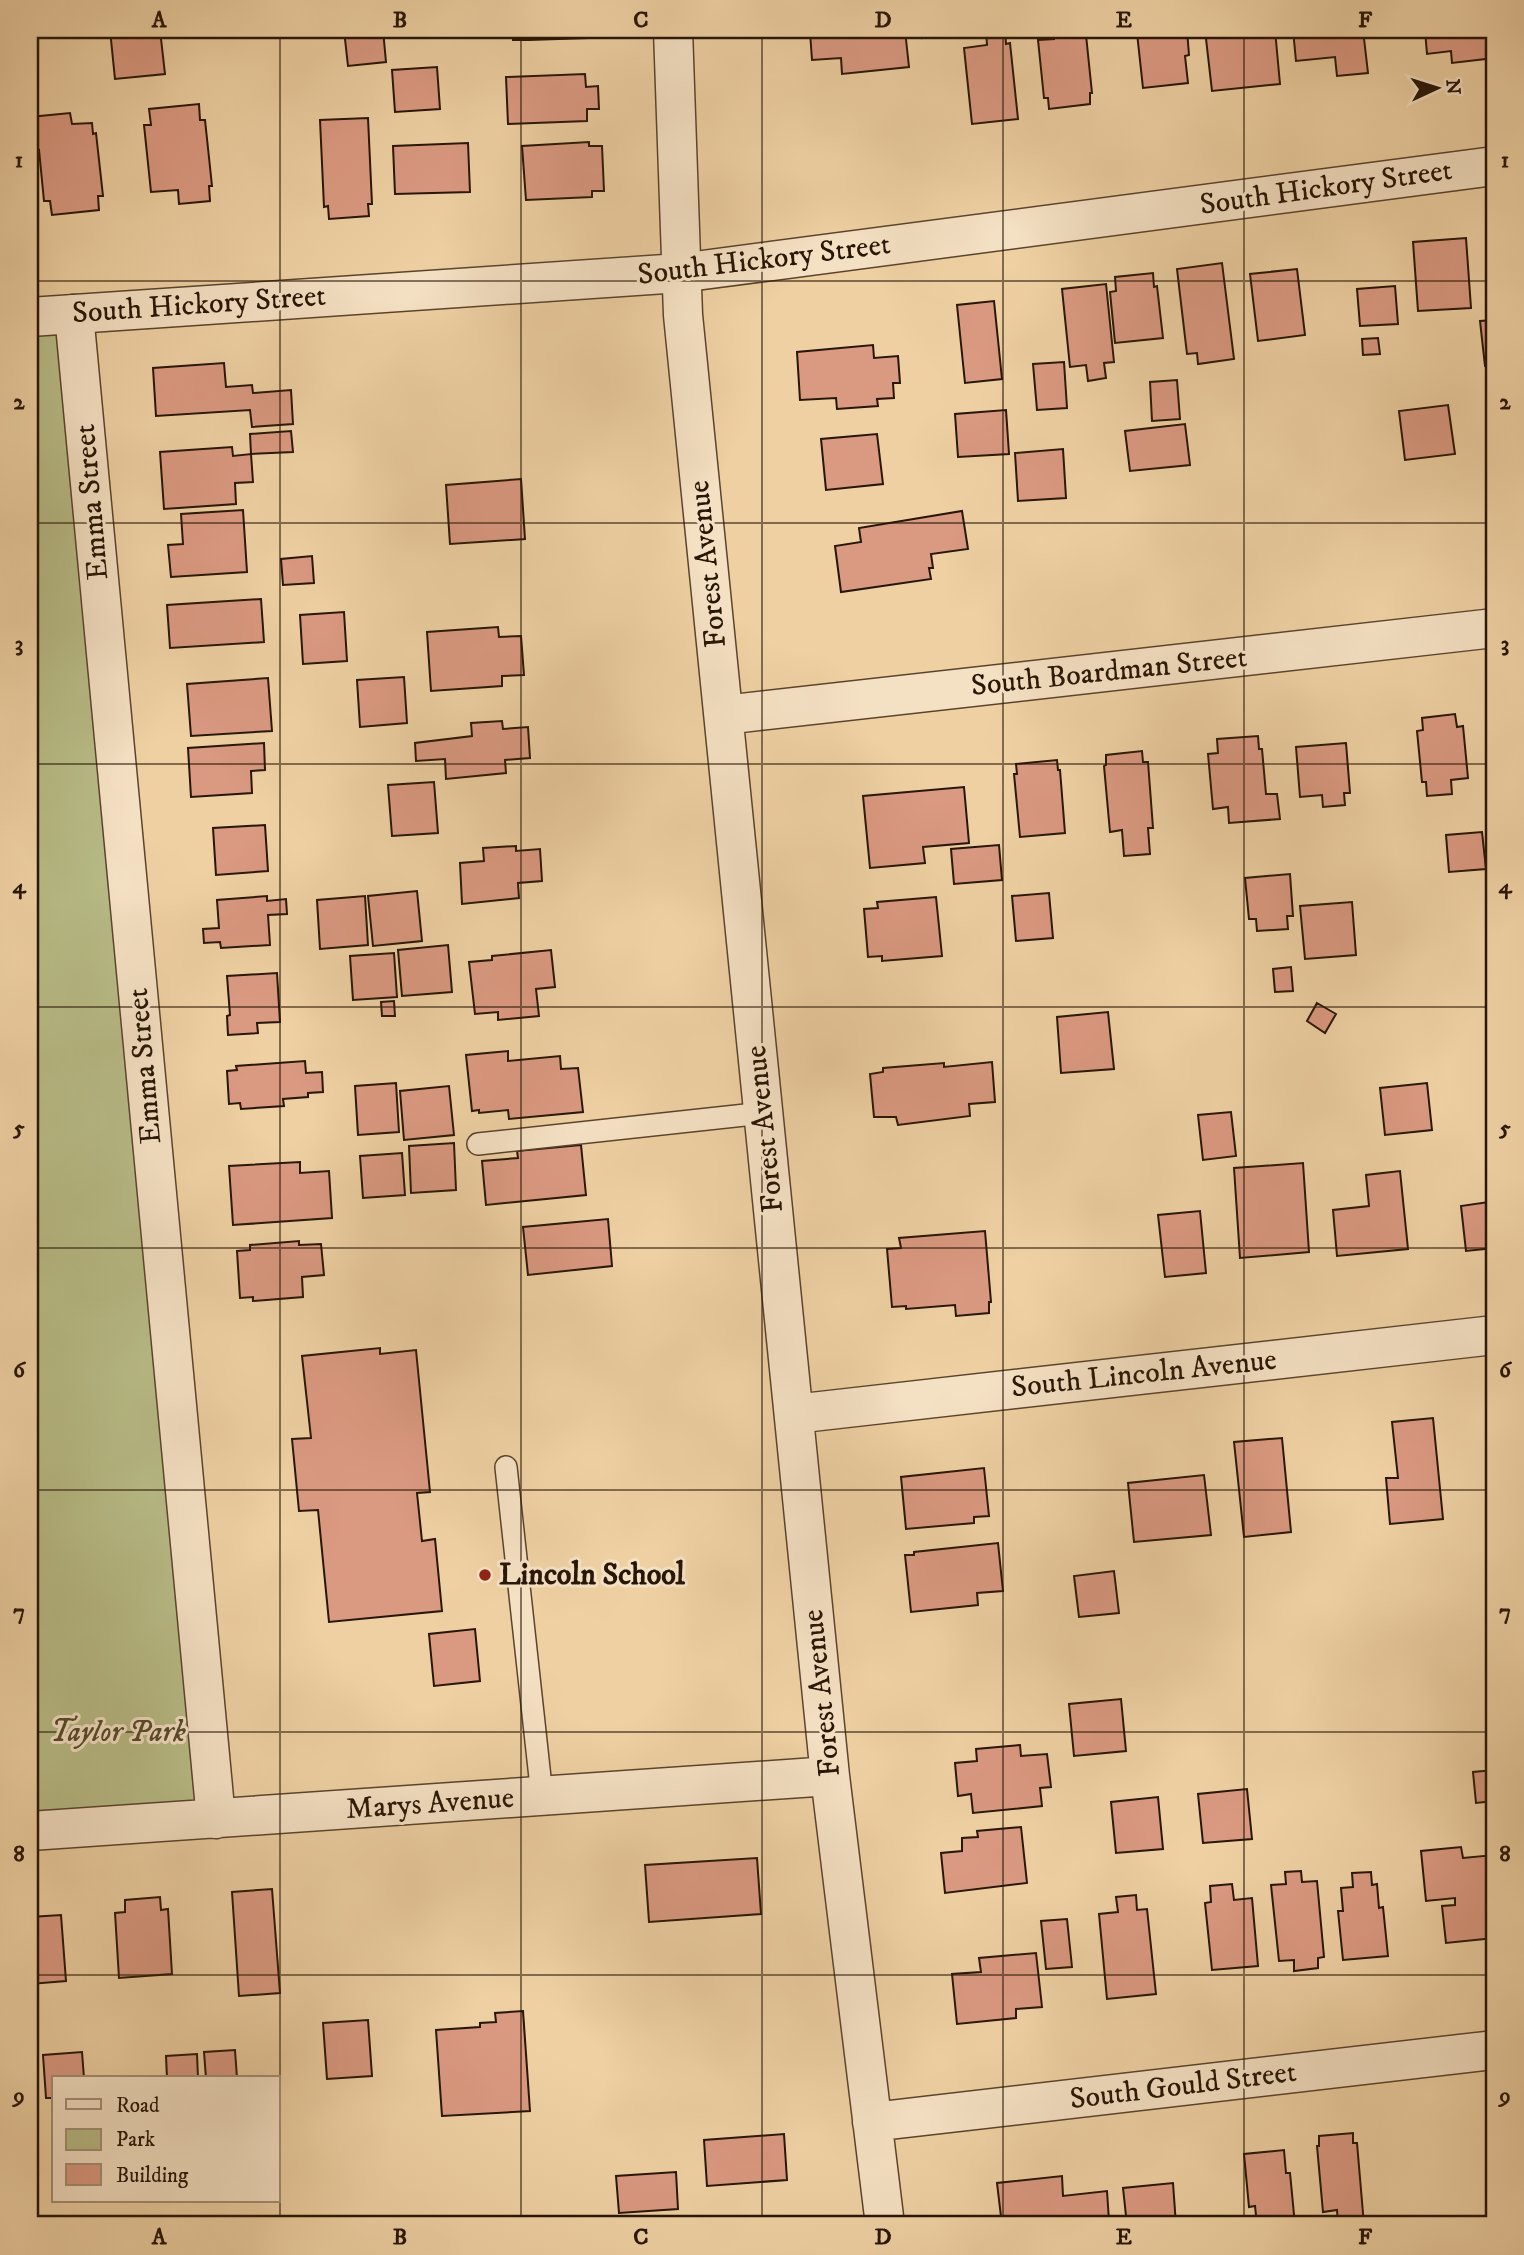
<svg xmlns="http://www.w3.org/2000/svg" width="1524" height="2255" viewBox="0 0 1524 2255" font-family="'IM FELL DW Pica',serif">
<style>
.green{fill:#b7bb86;stroke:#706846;stroke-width:2}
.building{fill:#da9981;stroke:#281605;stroke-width:2}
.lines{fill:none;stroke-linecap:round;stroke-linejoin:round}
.service-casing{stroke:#5a442c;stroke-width:24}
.minor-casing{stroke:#5a442c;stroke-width:41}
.tertiary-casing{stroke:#5a442c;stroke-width:41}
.service{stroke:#f4e0c3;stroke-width:21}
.minor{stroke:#f4e0c3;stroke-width:38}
.tertiary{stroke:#f4e0c3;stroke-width:38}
.grid{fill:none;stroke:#281605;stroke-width:2;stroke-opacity:0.55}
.poi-dot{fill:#8f2418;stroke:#f4e0c3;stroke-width:2.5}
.labels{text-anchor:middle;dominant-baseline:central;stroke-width:6;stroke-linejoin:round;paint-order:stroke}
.street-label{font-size:30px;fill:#281605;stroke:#f4e0c3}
.poi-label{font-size:30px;font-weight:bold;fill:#281605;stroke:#f4e0c3;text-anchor:start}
.park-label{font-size:30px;font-style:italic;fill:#53482c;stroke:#f4e0c3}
.neatline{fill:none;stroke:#281605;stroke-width:2.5}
.grid-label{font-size:23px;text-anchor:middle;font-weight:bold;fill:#281605}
</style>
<rect width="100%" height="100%" fill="#eed0a3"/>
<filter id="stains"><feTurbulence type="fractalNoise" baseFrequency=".00286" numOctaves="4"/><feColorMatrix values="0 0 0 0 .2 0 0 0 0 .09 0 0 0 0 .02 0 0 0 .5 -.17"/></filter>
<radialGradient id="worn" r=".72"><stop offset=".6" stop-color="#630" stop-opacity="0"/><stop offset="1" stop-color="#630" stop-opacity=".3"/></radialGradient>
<path class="green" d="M74,314L216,1819L30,1831V317Z"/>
<path class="building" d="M110,30H160L165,74L115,79Z
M344,30H383L386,62L348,66Z
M513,30H600V31L588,32V38L529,40H513Z
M838,30H905L909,67L842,74L841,58L812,60L810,32Z
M921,30H961L962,32L922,38Z
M1005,30L1006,44L1010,43L1018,119L972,124L964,48L987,45L986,31Z
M1053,30H1075L1076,36L1086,35L1092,93H1090V104L1049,109L1048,98H1044L1038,40L1054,39Z
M1140,30H1187L1189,55L1185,56L1188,83L1143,88L1137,33H1141Z
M1205,30H1275L1280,84L1212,91Z
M1293,30H1363L1368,73L1337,76L1335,57L1296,61Z
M1425,30H1494V58L1452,63L1451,51L1427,54Z
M437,67L440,109L395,112L392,70Z
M585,74L586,87L598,86L599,109H587V121L508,124L506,77Z
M199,104L200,120H205L212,186H209L210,201L179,204L178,190L151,192L144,125H151L149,109Z
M70,113L72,124L92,123L93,134L96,133L103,196H98L99,210L52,215L50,201H44L39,150L32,151L30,117Z
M368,118L372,204H368L369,216L329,219L328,206L324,207L320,120Z
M589,142V146H602L604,191H592V197L526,200L522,146Z
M468,143L470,192L395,194L393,146Z
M1466,238L1471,308L1418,311L1413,242Z
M1222,263L1234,359L1198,364L1197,353L1187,354L1177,269Z
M1297,269L1305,335L1258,341L1250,274Z
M1153,273L1154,287L1157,286L1163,338L1115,343L1110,292L1116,291L1115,277Z
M1106,284L1114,362L1104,363L1106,378L1088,381L1086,365L1070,367L1062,289Z
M1395,286L1398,324L1360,326L1357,289Z
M994,301L1002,379L965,383L957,305Z
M1494,320V365L1485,366L1480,321Z
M1378,338L1380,354L1363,355L1362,339Z
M873,345L874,358L898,356L900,383H893L894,398L877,399L878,406L837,409L836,398L800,400L797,352Z
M1064,362L1067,408L1037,410L1033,364Z
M224,363L226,387L252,385L253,393L291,390L293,424L252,427L250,410L156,416L153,368Z
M1177,380L1180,419L1152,421L1150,382Z
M1448,405L1455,454L1405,460L1399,411Z
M1006,410L1009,454L958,457L955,414Z
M1185,424L1190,465L1130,471L1125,431Z
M291,431L293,452L251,454L250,434Z
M877,434L883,484L826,490L821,439Z
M232,447L233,456L251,454L253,482L235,483L236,504L164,509L160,452Z
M1063,449L1066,498L1018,501L1015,453Z
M521,479L525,539L450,544L446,485Z
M243,510L247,572L171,577L168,545L183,544L181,514Z
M962,511L968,549L931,554L933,568H929L931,579L841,592L835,546L861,542L859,528Z
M312,556L314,583L283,585L281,559Z
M261,599L264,642L170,648L167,605Z
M344,612L347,661L303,664L300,615Z
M498,627L499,637L521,636L524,675L502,676V686L431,691L427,632Z
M404,677L407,723L360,727L357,680Z
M268,678L272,731L191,736L187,684Z
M1455,714L1457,727L1463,726L1468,778L1451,780L1452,794L1427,796L1426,782H1422L1417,731L1423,730L1422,718Z
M502,721L503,729L528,727L530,758L505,760L506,773L446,779L445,759L416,761L415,743L472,736L471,723Z
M1258,736L1259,749H1262L1266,794H1277L1280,819L1229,823L1228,807L1213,809L1208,754L1218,753L1217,739Z
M264,743L265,770L251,771L252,793L191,797L188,748Z
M1346,743L1350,793H1344L1345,805L1323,807L1322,795L1300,797L1296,747Z
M1142,751L1143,762H1148L1153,828H1148L1150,854L1124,856L1122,830L1110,832L1104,766L1106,765V755Z
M1057,760L1058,770H1060L1065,833L1020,837L1014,774H1017L1016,764Z
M434,782L438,833L392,836L388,785Z
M964,787L969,843L923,847L925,863L870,868L863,796Z
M265,825L268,871L216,875L213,828Z
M1482,832L1486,869L1449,872L1446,835Z
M999,845L1002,880L954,884L951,849Z
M516,846V851L540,849L542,881L518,883L519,898L462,904L460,863L484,861L483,848Z
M1290,874L1293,916H1287L1288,929L1257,931L1256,919H1249L1245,878Z
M417,891L422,941L373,946L368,896Z
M1049,893L1053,938L1016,941L1012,896Z
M267,896V901L286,899L287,914L268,915L270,945L221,948L220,942L204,943L203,929L219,928L217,900Z
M365,896L368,945L320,949L317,900Z
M936,897L942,956L882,961V956L868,957L864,909L878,908L877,902Z
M1352,902L1356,955L1305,959L1300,906Z
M448,945L452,992L402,996L398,950Z
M551,950L555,987L536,989L539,1016L498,1020V1012L475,1014L469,962L492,960V956Z
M394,953L397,997L353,1000L350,956Z
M1291,967L1293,991L1275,992L1273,969Z
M277,973L280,1022L257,1023L258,1033L228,1035L227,1016L230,1015L227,976Z
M394,1001L395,1016H382L381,1002Z
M1317,1003L1336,1014L1325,1033L1307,1021Z
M1108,1012L1114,1069L1061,1073L1057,1017Z
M508,1051V1061L560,1056L561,1069L578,1068L583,1112L509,1119L508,1110L479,1113V1110L472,1111L466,1055Z
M305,1061L306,1073L322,1072L323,1092L308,1093V1097L283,1099L284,1106L241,1109L240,1103L229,1104L227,1071L237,1070L236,1066Z
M992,1062L995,1102L969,1104L970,1116L898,1125L896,1117H874L870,1074L883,1072V1068L944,1063V1067Z
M396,1083L399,1132L358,1135L355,1086Z
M1427,1083L1432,1130L1385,1135L1380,1088Z
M449,1086L454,1135L404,1140L400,1091Z
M1231,1112L1236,1156L1203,1160L1198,1115Z
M454,1143L456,1190L411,1193L409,1146Z
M581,1145L586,1195L486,1205L482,1161L518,1158L517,1151Z
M402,1153L405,1195L363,1198L360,1156Z
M300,1162V1173L329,1171L332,1218L233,1225L229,1166Z
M1303,1163L1309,1252L1240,1258L1234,1168Z
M1400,1171L1408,1249L1337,1256L1333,1210L1369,1206L1366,1175Z
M1494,1175V1248L1466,1251L1461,1206L1489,1202L1486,1177Z
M1200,1211L1206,1273L1165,1277L1158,1215Z
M608,1219L612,1266L528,1275L523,1227Z
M985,1231L991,1302H989V1313L956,1316L955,1305L906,1309V1306L892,1307L887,1249L901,1248L899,1238Z
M299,1241V1245L321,1244L324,1275L302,1277L303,1297L253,1301V1297L240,1298L237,1251L250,1250V1245Z
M380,1348V1354L416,1350L430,1492L417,1493L422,1541L435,1539L442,1611L329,1622L318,1510L299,1511L292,1439L311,1438L302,1356Z
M1433,1418L1443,1519L1390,1524L1386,1478H1398L1392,1422Z
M1282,1438L1291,1532L1244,1537L1234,1442Z
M984,1468L989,1516L974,1517V1523L906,1529L901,1477Z
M1204,1475L1211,1535L1134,1542L1128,1483Z
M998,1543L1003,1591L977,1593L978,1605L911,1612L905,1555H914V1552Z
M1114,1571L1119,1613L1079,1617L1074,1576Z
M475,1629L480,1681L434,1686L429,1634Z
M1121,1699L1126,1751L1074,1756L1069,1704Z
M1020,1745L1021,1756L1047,1754L1051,1787L1040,1788L1042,1806L973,1813L971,1794L958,1796L955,1763L977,1761L976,1749Z
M1494,1770V1801L1476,1803L1473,1772Z
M1247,1789L1252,1839L1203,1843L1198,1794Z
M1158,1797L1163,1849L1116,1853L1111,1802Z
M1021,1827L1027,1883L945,1893L941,1853L962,1851V1838L978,1837L977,1831Z
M1461,1847L1463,1858L1494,1855V1938L1446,1943L1442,1906L1455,1905V1898L1426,1901L1421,1851Z
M757,1858L761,1914L649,1922L645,1865Z
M1301,1871L1302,1882L1317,1881L1324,1957L1318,1958V1968L1294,1971V1960L1279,1961L1271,1885L1286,1884L1285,1872Z
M1371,1872L1372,1885L1377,1884L1379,1908L1383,1907L1388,1956L1343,1960L1338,1911H1343L1341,1888L1353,1887L1352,1873Z
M1232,1884L1234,1900L1252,1898L1258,1966L1212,1970L1205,1903L1211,1902L1210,1886Z
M272,1889L280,1993L239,1996L232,1892Z
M1136,1895L1137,1910L1147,1909L1156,1994L1107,1999L1099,1914L1118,1912L1116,1897Z
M160,1897L161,1910L168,1909L172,1974L119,1978L115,1913L125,1912V1900Z
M61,1915L66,1981L30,1984V1917Z
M1067,1919L1072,1967L1046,1969L1041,1921Z
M1036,1953L1042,2007L1016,2009V2018L957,2024L952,1974L981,1972L979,1958Z
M523,2011L530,2111L442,2116L436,2030L480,2027V2023L496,2022L495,2013Z
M368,2020L372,2076L327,2079L323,2023Z
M235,2050L237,2078H206L204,2052Z
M82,2052L84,2078H54V2098H46L43,2055Z
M197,2054L198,2078H167L166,2056Z
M1353,2133V2143H1357L1364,2225H1338L1337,2210L1323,2212L1317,2146H1319V2136Z
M784,2134L787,2180L707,2186L704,2140Z
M1284,2150L1286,2173H1290L1295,2225H1257L1255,2206L1249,2207L1244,2154Z
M676,2172L678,2209L619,2213L616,2176Z
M1062,2176L1063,2196L1107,2191L1109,2221L1067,2225H1002L997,2183Z
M1173,2183L1176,2225H1127L1123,2188Z
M658,2220V2225H586Z"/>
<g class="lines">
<g class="service-casing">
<path id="service" d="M478,1144L764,1113
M506,1467L542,1796"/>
</g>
<g class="minor-casing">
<path id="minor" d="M673,30L683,315L830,1776L885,2225
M74,314L216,1819
M724,715L1494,628
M794,1414L1494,1335
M30,1831L830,1776
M872,2122L1494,2050"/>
</g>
<g class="tertiary-casing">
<path id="tertiary" d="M30,317L680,273L1494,166"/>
</g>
<use href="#service" class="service"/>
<use href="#minor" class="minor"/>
<use href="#tertiary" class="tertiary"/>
</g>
<path class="grid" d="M280,30V2225M521,30V2225M762,30V2225M1003,30V2225M1244,30V2225M30,281H1494M30,523H1494M30,764H1494M30,1007H1494M30,1248H1494M30,1490H1494M30,1732H1494M30,1975H1494"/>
<circle class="poi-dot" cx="485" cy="1575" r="7"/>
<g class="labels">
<g class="street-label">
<text transform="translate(1326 188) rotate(-8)">South Hickory Street</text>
<text transform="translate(764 260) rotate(-7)">South Hickory Street</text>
<text transform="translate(199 305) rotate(-4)">South Hickory Street</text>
<text transform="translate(92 502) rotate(-95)">Emma Street</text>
<text transform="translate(708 564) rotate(-96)">Forest Avenue</text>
<text transform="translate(1109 672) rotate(-6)">South Boardman Street</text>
<text transform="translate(145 1066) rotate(-95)">Emma Street</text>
<text transform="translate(765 1129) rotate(-96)">Forest Avenue</text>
<text transform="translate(1144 1374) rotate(-6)">South Lincoln Avenue</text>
<text transform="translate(822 1693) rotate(-96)">Forest Avenue</text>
<text transform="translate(430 1804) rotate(-4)">Marys Avenue</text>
<text transform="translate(1183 2086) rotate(-7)">South Gould Street</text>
</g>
<g class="poi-label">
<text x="499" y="1575">Lincoln School</text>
</g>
<g class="park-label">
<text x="118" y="1732">Taylor Park</text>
</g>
</g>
<rect width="1524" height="2255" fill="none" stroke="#eed0a3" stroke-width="77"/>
<rect x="52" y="2076" width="228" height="126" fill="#f4e0c3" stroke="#a28f77" stroke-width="2"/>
<rect x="66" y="2099" width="35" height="10" fill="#f4e0c3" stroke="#a28f77" stroke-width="2"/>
<text x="116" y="2112" font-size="21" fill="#281605">Road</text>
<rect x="66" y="2129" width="35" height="21" fill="#b7bb86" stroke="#a28f77" stroke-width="2"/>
<text x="116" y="2146" font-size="21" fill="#281605">Park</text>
<rect x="66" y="2164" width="35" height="21" fill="#da9981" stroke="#a28f77" stroke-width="2"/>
<text x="116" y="2182" font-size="21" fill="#281605">Building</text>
<g transform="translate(1437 88) rotate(86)" stroke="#f4e0c3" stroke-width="5" paint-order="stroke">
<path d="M0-5L12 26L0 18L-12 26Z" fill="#281605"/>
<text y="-10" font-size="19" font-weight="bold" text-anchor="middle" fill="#281605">N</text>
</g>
<rect x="38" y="38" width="1448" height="2178" class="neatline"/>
<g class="grid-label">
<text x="159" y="27">A</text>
<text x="400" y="27">B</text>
<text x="641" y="27">C</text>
<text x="883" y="27">D</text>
<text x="1124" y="27">E</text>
<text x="1365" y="27">F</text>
<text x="19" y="167">1</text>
<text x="1505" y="167">1</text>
<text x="19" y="409">2</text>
<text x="1505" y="409">2</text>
<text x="19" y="651">3</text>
<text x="1505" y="651">3</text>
<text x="19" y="893">4</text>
<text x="1505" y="893">4</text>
<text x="19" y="1135">5</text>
<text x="1505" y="1135">5</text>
<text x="19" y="1377">6</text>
<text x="1505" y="1377">6</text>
<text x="19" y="1619">7</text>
<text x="1505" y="1619">7</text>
<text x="19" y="1861">8</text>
<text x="1505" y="1861">8</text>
<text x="19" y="2103">9</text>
<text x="1505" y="2103">9</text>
<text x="159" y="2244">A</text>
<text x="400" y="2244">B</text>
<text x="641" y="2244">C</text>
<text x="883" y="2244">D</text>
<text x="1124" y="2244">E</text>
<text x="1365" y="2244">F</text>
</g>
<rect width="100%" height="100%" filter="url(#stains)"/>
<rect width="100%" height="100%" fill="url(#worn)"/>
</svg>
